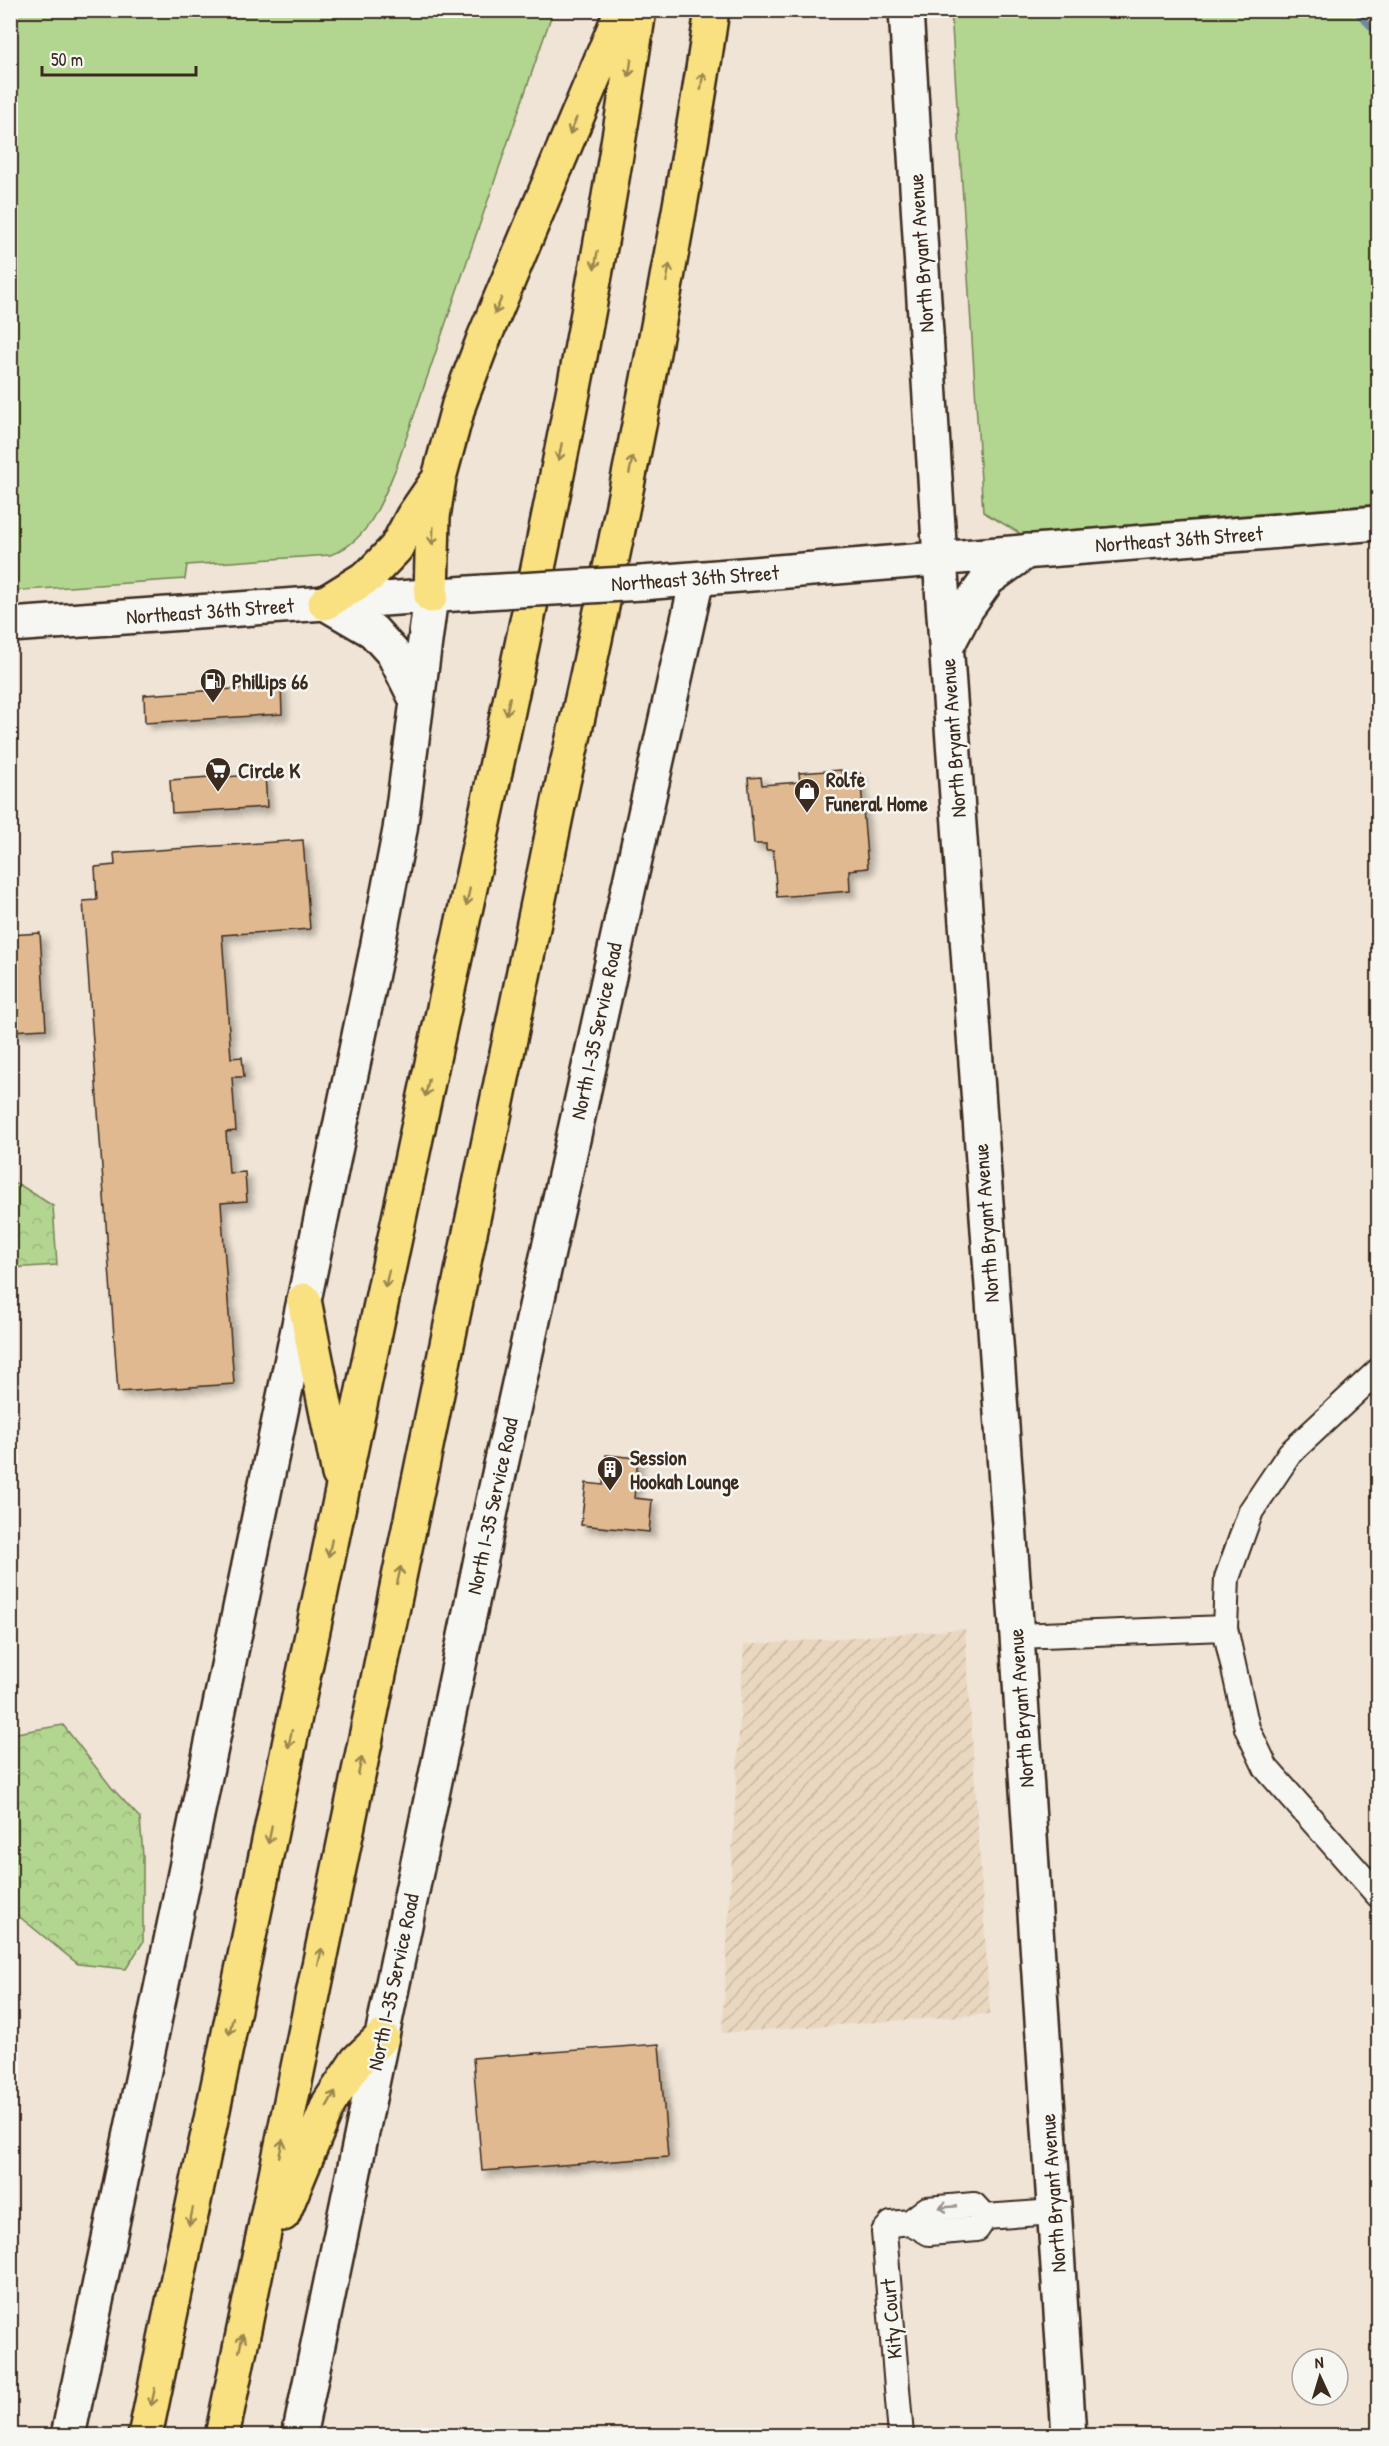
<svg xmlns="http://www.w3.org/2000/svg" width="1389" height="2446" viewBox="0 0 1389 2446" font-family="'Patrick Hand',sans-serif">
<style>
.industrial{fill:url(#industrial-furrows)}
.green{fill:#b2d590;stroke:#768057;stroke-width:1.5}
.forest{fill:url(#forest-crowns);stroke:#768057;stroke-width:1.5}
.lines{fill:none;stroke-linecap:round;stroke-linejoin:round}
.stream{stroke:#70889c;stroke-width:6}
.building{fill:#e0b990;stroke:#3b2a1e;stroke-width:1.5;filter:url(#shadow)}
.street-casing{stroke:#3b2a1e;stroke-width:28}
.secondary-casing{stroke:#3b2a1e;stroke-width:38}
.highway-casing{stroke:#3b2a1e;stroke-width:38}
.street{stroke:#f6f6f2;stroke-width:24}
.secondary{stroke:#f6f6f2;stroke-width:33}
.highway{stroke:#f9e181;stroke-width:33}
.secondary-bridge-casing{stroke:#3b2a1e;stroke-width:38;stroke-linecap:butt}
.secondary-bridge{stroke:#f6f6f2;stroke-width:33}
.oneway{stroke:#9a8650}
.oneway2{stroke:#989088}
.labels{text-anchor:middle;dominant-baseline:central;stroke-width:5;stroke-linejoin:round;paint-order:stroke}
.street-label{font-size:21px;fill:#3b2a1e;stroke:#f6f6f2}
.poi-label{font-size:21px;font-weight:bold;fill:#3b2a1e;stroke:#f6f6f2;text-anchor:start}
</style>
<defs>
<pattern id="industrial-furrows" width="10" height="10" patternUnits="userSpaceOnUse" patternTransform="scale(1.5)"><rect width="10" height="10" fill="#ead7c0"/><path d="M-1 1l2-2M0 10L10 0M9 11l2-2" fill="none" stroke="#cab9a5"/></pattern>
<pattern id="forest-crowns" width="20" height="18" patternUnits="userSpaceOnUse" patternTransform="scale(1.5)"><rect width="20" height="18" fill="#b2d590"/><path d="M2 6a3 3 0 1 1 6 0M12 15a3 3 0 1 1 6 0" fill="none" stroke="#9ab77c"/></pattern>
<filter id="shadow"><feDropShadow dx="5.5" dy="5.5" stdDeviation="3" flood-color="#0004"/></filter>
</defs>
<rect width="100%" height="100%" fill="#efe4d5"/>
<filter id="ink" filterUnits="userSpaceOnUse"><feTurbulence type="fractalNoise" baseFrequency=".0167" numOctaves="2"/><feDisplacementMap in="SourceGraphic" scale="12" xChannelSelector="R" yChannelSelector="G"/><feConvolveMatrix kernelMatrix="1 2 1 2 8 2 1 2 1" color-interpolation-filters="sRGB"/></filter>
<g filter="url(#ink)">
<path class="industrial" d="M965,1629L990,2014L722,2033L744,1645Z"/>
<path class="green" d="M11,11H553L396,468C381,503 369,541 330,555L187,565L185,579L11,591Z
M951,11H1378V504L1021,534L983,512Z"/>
<path class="forest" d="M11,1183L20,1185L53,1206L57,1265L11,1268Z
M63,1725L112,1788L140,1818L143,1856V1942L126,1969L78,1964L11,1910V1734Z"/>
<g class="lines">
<path class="stream" d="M1355,10L1378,35"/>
</g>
<path class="building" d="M281,686L282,714L145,723L144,695Z
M841,770L842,775L860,773L868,868L849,870L850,891L777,897L773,850H766V844H754L748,778L761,777L762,785L800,782L799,773Z
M225,771V777L265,774L267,807L172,813L170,780L209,777L208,772Z
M303,840L310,929L222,935L231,1058L242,1057L244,1077H232L236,1131L226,1132L229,1173L245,1172L247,1201L221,1203L234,1384L118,1392L83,901L97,900L95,867L115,865L114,853Z
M40,933L46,1029L10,1031V935Z
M606,1455L638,1458L634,1498L652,1500L649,1532L581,1525L586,1483L603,1485Z
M659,2044L668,2157L482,2171L473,2058Z"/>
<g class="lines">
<g class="street-casing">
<path id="street" d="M1378,1371L1290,1453L1251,1511L1227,1578L1225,1628L1247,1728L1266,1768L1378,1895
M1017,1636L1225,1628
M985,2217L1054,2212
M910,2222L929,2233L977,2229L985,2217
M901,2436L884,2232L891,2224L910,2222L927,2209L974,2205L985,2217"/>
</g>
<g class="secondary-casing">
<path id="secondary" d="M906,10L940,559L1017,1636L1069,2436
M642,583L1378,523
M325,603L373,631L393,653L417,701
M10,625L484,592
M947,646L967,608L988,579L1027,551
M68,2436L376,954L400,830L431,596
M299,2436L493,1501L697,579"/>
</g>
<g class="highway-casing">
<path id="highway" d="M431,596L433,517L439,478L459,404L484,338L622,10
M325,603L370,575L396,548L413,516L435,484
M304,1300L339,1474
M283,2214L329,2103L357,2061L382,2037
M145,2436C238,2002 325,1567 417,1133C497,760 583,388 639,10
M222,2436L563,782C593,655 619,527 644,400C669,270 693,141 712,10"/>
</g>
<use href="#street" class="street"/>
<use href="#secondary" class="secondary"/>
<use href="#highway" class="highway"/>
<g class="secondary-bridge-casing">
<path id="secondary-bridge" d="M484,592L642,583"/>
</g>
<use href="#secondary-bridge" class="secondary-bridge"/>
</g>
<defs><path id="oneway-shaft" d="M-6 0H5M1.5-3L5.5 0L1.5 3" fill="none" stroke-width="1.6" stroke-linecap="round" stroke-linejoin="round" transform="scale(1.5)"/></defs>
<g class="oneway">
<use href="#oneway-shaft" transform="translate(630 68) rotate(98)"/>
<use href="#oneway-shaft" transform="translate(702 81) rotate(-82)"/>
<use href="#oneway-shaft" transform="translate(573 126) rotate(113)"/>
<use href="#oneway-shaft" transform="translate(596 260) rotate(100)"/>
<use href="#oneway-shaft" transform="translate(668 273) rotate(-80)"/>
<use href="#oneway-shaft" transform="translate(498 306) rotate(113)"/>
<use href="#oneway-shaft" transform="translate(560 452) rotate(101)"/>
<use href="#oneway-shaft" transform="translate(631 465) rotate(-79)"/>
<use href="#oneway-shaft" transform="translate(433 536) rotate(92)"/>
<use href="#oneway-shaft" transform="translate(508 706) rotate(102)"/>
<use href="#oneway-shaft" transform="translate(468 897) rotate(102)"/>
<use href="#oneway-shaft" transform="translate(427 1088) rotate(102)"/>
<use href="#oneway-shaft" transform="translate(387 1279) rotate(102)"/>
<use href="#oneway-shaft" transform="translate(330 1548) rotate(102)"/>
<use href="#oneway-shaft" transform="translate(399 1575) rotate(-78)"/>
<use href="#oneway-shaft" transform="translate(290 1739) rotate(102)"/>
<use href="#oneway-shaft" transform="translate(360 1766) rotate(-78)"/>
<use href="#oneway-shaft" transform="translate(270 1835) rotate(102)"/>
<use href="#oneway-shaft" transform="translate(320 1957) rotate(-78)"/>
<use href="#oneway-shaft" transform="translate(231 2026) rotate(102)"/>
<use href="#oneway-shaft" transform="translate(331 2099) rotate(-61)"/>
<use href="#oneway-shaft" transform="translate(281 2148) rotate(-78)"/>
<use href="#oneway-shaft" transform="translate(191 2217) rotate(102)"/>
<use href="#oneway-shaft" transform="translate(241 2343) rotate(-78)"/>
<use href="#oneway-shaft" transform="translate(153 2397) rotate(102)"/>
</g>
<use class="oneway2" href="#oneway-shaft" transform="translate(948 2207) rotate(175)"/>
</g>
<defs>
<g id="fuel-pin" transform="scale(1.35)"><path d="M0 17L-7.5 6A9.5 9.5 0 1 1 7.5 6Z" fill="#3b2a1e" stroke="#f6f6f2"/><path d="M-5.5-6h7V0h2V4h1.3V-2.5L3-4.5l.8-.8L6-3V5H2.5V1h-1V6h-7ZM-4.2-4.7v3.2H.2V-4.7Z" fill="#fff"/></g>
<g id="supermarket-pin" transform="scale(1.35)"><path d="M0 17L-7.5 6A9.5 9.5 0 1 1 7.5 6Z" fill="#3b2a1e" stroke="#f6f6f2"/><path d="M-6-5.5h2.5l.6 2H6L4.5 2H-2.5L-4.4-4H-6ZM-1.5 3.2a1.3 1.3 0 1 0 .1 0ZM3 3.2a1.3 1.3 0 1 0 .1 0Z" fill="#fff"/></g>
<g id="shop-pin" transform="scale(1.35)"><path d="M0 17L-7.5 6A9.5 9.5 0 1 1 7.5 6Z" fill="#3b2a1e" stroke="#f6f6f2"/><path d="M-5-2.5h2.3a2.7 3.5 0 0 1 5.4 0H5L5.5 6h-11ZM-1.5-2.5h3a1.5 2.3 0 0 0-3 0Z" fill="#fff"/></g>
<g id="building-pin" transform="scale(1.35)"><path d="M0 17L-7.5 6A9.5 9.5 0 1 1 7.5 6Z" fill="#3b2a1e" stroke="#f6f6f2"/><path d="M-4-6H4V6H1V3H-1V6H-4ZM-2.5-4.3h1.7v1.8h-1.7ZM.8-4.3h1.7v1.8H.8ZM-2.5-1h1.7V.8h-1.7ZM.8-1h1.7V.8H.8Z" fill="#fff"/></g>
</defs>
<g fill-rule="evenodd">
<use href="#fuel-pin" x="213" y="681"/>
<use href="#supermarket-pin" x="218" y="770"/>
<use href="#shop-pin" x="807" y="791"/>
<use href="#building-pin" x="610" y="1469"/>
</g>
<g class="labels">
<g class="street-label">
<text transform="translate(921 253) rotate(-94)">North Bryant Avenue</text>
<text transform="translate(1179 539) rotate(-4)">Northeast 36th Street</text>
<text transform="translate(695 578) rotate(-4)">Northeast 36th Street</text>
<text transform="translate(210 611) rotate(-4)">Northeast 36th Street</text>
<text transform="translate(953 738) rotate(-94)">North Bryant Avenue</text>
<text transform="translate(596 1031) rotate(-78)">North I-35 Service Road</text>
<text transform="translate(986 1223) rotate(-94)">North Bryant Avenue</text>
<text transform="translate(492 1506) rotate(-78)">North I-35 Service Road</text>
<text transform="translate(1021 1708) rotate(-94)">North Bryant Avenue</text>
<text transform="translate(393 1982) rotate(-78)">North I-35 Service Road</text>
<text transform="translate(1053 2193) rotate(-94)">North Bryant Avenue</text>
<text transform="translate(891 2319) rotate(-95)">Kity Court</text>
</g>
<g class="poi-label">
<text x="232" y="681">Phillips 66</text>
<text x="238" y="770">Circle K</text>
<text x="826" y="779">Rolfe<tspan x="826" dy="24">Funeral Home</tspan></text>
<text x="630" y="1457">Session<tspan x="630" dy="24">Hookah Lounge</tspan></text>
</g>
</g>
<rect width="1389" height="2446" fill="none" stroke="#f6f6f2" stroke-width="36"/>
<rect x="18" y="18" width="1353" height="2410" fill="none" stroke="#3b2a1e" stroke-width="2" filter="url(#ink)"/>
<g transform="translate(1320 2377) rotate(356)"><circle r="28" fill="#f6f6f2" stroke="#aba49d" stroke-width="1.5"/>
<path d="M0-4.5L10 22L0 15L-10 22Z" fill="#3b2a1e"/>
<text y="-9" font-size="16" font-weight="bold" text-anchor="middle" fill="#3b2a1e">N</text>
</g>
<path d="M42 66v9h154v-9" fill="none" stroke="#3b2a1e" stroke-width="3"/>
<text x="51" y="66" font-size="18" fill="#3b2a1e" stroke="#f6f6f2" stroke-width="4.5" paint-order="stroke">50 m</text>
</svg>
